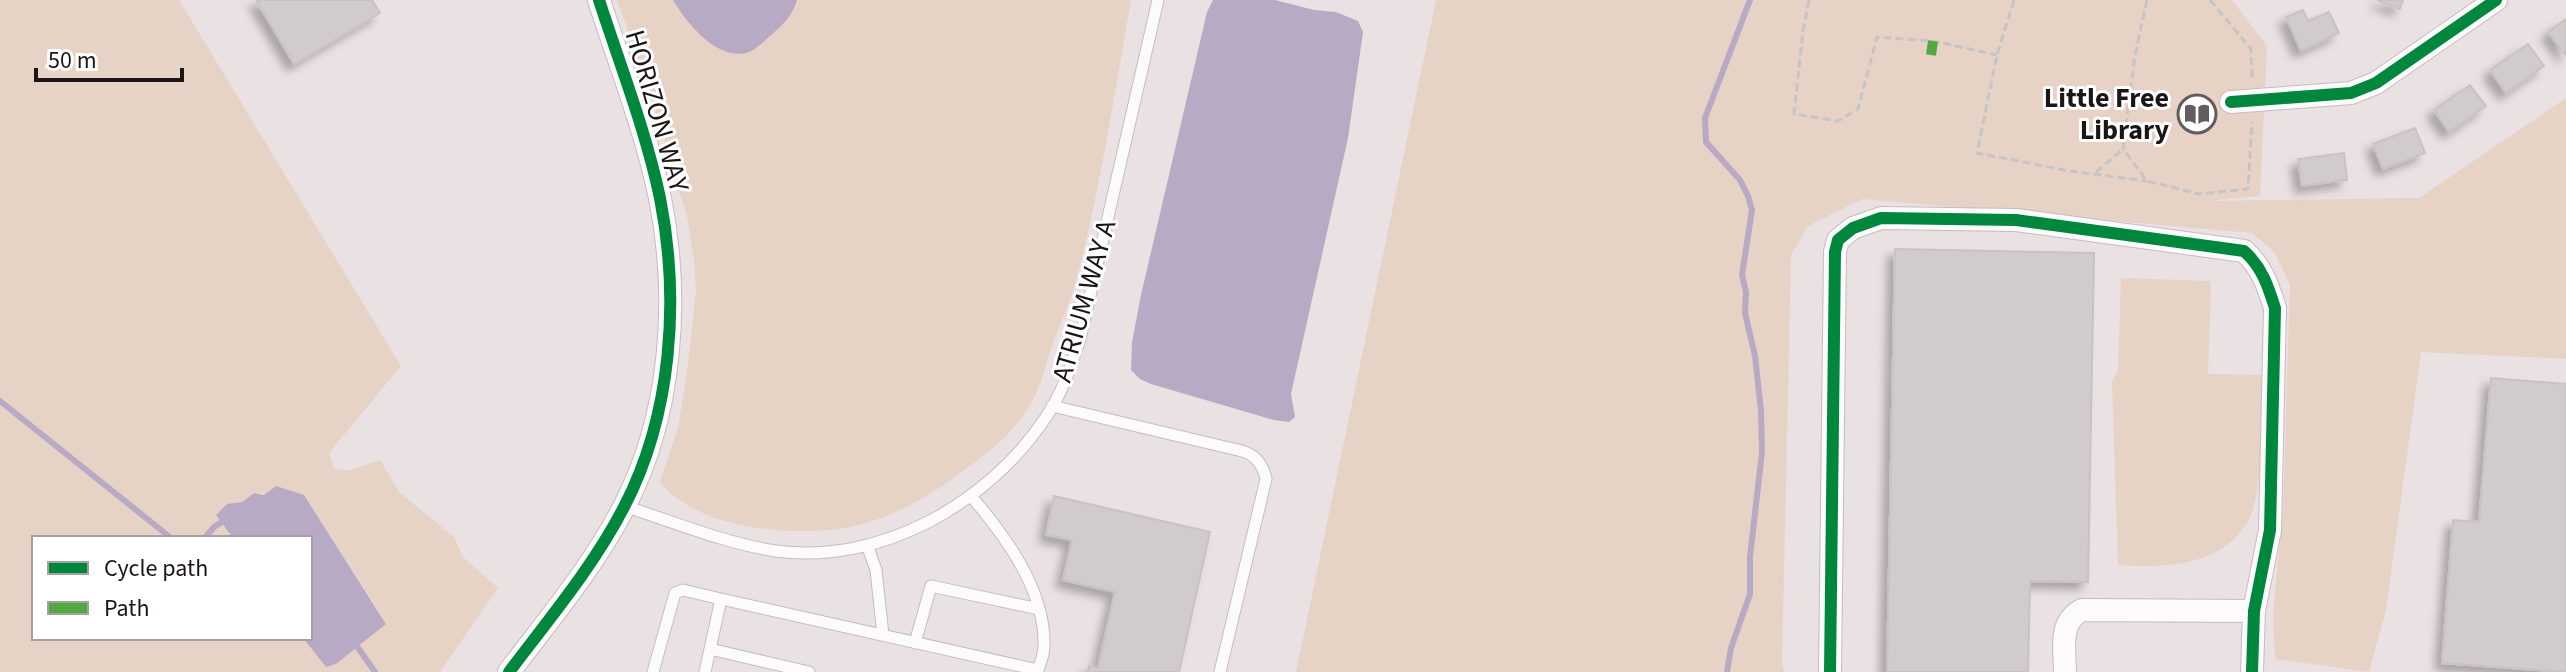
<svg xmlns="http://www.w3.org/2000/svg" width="2566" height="672" viewBox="0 0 2566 672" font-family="'Source Sans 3',sans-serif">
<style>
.green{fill:#e7d2c6;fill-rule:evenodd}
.water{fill:#b8a9c5}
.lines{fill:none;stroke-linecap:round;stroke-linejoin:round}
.stream{stroke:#b8a9c5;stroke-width:6}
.building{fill:#d2cbcc;stroke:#c9c2c1;stroke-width:2;filter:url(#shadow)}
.service-casing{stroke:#c4bdbe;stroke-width:13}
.minor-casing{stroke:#c4bdbe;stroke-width:24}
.path{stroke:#c7c4c5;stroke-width:3;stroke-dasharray:8 4;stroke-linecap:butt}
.service{stroke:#fcfafb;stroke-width:11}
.minor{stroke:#fcfafb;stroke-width:22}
.quiet{stroke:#52a942;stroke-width:10;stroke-dasharray:20 10;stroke-linecap:butt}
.cycleway-casing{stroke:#fff;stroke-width:17}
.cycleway{stroke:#00873e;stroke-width:12}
.labels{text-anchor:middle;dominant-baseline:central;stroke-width:6;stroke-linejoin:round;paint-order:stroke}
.poi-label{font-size:28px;font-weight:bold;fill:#1b1516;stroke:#fff;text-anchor:end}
.street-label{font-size:28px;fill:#1b1516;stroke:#fff}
</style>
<defs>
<filter id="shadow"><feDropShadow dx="-7" dy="7" stdDeviation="4" flood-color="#0004"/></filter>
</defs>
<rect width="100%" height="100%" fill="#eae1e3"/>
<path class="green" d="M0,0H179L401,366L329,453L334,469L351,470L380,460L400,493L454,537L463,557L498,588L440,672H0ZM254,493L304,495L383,618L386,624L336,664L326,667L303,638H34V538H233L231,534L242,502Z
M617,0H1131C1115,91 1101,184 1078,274C1072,298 1062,320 1053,343C1046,363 1041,387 1030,405C1016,430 993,449 971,465C920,504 871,532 805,531C756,531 693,522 660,482L678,428L687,372L696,292L694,259L687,217L649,89Z
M1436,0H2232L2267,46L2260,196L2208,201L2419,198L2566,98V359L2421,352L2386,610L2369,672L2275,659L2273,613L2283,510L2290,285L2275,253L2252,233L1862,199L1808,226L1791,255L1782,663L1784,672H1296Z
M2121,278L2211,281L2208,374L2262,375C2261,410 2265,495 2247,523C2220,567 2163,568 2118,565L2112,381L2118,371Z"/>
<path class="water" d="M673,0H797C792,16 784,24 771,35C764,41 755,51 746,53C716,60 686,22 673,0Z
M1213,0H1275L1314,10L1336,12L1358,21L1363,32L1348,138L1291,394L1295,417L1289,422L1274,420L1151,384L1140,379L1131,370L1132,342L1141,295L1207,12Z
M276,486L304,495L386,624L336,664L326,667L303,638H310V538H233L216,515L227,504L242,502L254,493L264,495Z"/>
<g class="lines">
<path class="stream" d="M0,401L171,538
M205,538L214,527L228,518
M354,642L375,672
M1727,672L1731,648L1750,594V557L1762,452L1761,411L1755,356L1745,313L1746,292L1742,275L1752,210L1748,196L1740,180L1706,142L1705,118L1750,0"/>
</g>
<path class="building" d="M256,0H372L380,13L294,64Z
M2377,0H2403L2400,9Z
M2303,10L2308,21L2329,12L2339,33L2301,51L2286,17Z
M2566,19V56L2548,32Z
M2528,44L2544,66L2506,93L2490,70Z
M2470,85L2486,106L2449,132L2434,110Z
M2415,128L2425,153L2383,169L2373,144Z
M2344,153L2347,180L2302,186L2298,159Z
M1895,249L2094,253L2088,582L2030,581L2028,672H1887Z
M2491,378L2566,384V672L2442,663L2453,520L2479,522Z
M1054,496L1210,532L1179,672H1088L1089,666L1098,668L1115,592L1063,580L1072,540L1046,535Z"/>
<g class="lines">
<g class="service-casing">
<path id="service" d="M1052,406L1242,451C1256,455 1263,465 1266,479L1220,672
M971,496C1006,537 1046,591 1044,647C1044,655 1040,664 1037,672
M624,506C674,522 724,543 776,551C881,565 989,503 1046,417C1062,394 1071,366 1080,339L1158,0
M867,545L876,570L883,635
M915,643L931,586L1039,609
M653,672L675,593L683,590L721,599
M705,672L710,649
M809,672L710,649L721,599L1038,670"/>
</g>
<g class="minor-casing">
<path id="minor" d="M2231,102L2351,93L2376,83L2496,0
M509,672C549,619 593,567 624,507C672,415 680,299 660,198C646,131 620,65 599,0
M1830,672L1835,252L1838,240L1853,228L1881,218L2016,220L2244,251C2262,267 2268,286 2275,308L2270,530L2254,611L2252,672
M2065,672C2065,649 2058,622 2082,610L2254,611"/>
</g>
<path class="path" d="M1809,0L1803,31L1794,114L1838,121L1858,109L1877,37L1933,41L1997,55
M2014,0L1997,55L1977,153L2070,171L2147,181
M2147,0L2135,55L2123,149L2147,181L2199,194L2248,189L2252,122
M2210,0L2251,49L2252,79
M2096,172L2123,149"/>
<use href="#service" class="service"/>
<use href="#minor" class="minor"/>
<path class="quiet" d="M1931,55L1933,41"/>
<g class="cycleway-casing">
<path id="cycleway" d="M2231,102L2351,93L2376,83L2496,0
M509,672C549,619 593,567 624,507C672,415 680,299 660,198C646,131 620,65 599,0
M1830,672L1835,252L1838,240L1853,228L1881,218L2016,220L2244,251C2262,267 2268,286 2275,308L2270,530L2254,611L2252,672"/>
</g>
<use href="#cycleway" class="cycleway"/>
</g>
<defs>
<g id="library-ring" transform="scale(2)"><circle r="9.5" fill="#fff" stroke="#635c5e" stroke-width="1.5"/><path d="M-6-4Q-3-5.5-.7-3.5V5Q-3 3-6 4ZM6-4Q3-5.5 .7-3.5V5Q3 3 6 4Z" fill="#635c5e"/></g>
</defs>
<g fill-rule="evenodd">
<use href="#library-ring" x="2197" y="114"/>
</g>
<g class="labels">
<g class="poi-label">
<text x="2169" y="98">Little Free<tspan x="2169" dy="32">Library</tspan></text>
</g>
<g class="street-label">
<text transform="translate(657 111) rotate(74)">HORIZON WAY</text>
<text transform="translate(1084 301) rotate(-74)">ATRIUM WAY A</text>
</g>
</g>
<rect x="32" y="536" width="280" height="104" fill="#ffffff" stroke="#a4a1a2" stroke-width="2"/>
<rect x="48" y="562" width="40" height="12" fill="#00873e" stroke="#a4a1a2" stroke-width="2"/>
<text x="104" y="576" font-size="24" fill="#1b1516">Cycle path</text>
<rect x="48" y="602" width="40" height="12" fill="#52a942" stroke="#a4a1a2" stroke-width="2"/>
<text x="104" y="616" font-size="24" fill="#1b1516">Path</text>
<path d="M36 68v12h146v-12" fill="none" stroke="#1b1516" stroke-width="4"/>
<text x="48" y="68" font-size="24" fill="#1b1516" stroke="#ffffff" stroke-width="6" paint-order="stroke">50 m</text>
</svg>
